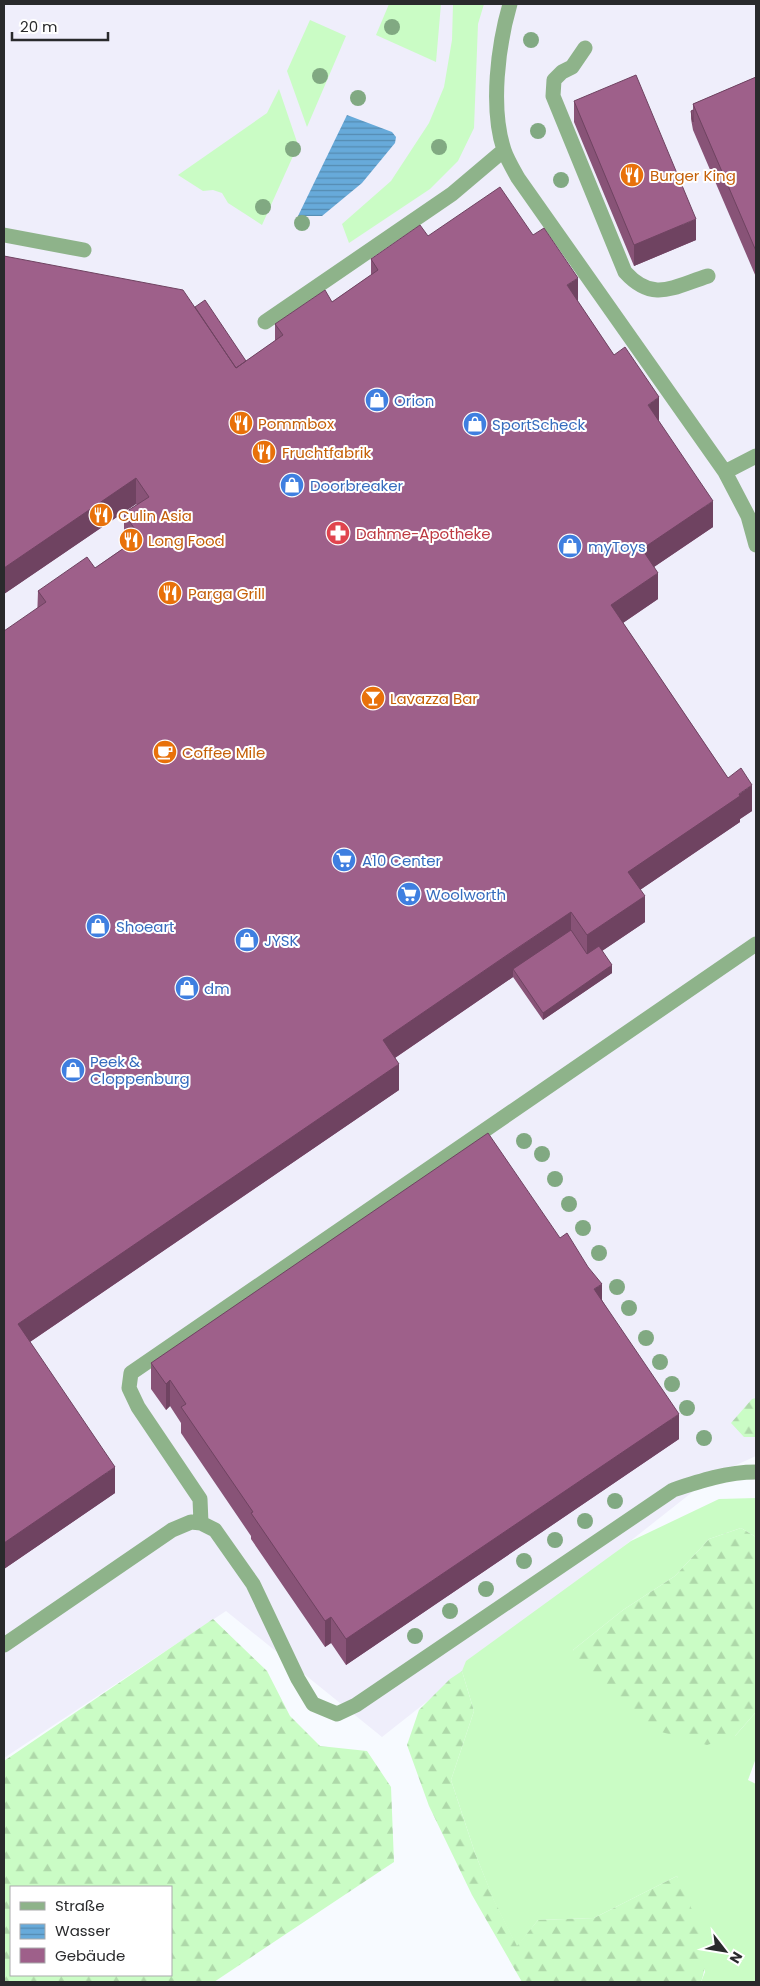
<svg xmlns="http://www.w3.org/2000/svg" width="760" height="1986" viewBox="0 0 760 1986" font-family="Poppins,sans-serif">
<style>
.commercial{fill:#efeefb}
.grass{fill:#cafcc5}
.forest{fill:url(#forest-firs);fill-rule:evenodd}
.water{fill:url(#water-rules)}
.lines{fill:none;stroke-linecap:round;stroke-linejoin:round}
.minor{stroke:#8eb38a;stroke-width:15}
.tree{fill:#81a982}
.wall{fill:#885377}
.shaded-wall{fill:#6f4361}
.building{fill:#9e608a;stroke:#6f4361}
.labels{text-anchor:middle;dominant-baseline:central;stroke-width:4;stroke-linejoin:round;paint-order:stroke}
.food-label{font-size:15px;fill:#c56008;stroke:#fff;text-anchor:start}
.shop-label{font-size:15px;fill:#366cbe;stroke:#fff;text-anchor:start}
.health-label{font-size:15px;fill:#be3a42;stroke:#fff;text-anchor:start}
</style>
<defs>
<pattern id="forest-firs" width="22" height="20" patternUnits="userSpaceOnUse" patternTransform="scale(1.25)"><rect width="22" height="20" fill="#cafcc5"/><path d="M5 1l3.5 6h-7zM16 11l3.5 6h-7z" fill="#aed8a9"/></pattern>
<pattern id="water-rules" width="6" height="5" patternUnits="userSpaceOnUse" patternTransform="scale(1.25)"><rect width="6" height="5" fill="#67aada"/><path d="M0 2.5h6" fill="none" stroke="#558bb1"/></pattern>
</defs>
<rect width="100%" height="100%" fill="#f7faff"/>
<path class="commercial" d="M4,4H756V1456L714,1475L382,1737L226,1611L4,1758Z"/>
<path class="grass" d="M389,4H441L436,62L376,35Z
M453,4H484L478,24L474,128L458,161L430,189L349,243L342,224L391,181L429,123L444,87L452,40Z
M310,20L346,36L307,127L287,71Z
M279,89L298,145L262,225L228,203L222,193L213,190L203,191L178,175L267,113Z
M756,1498V1537L741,1528L709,1539L675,1576L623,1610L573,1650L735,1736L756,1712V1758L748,1780L756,1784V1982H701L705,1972L677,1876L594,1918L538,1920L517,1947L494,1901L475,1853L451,1780L474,1711L462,1671L466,1661L631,1541L719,1499Z"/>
<path class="forest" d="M756,1398V1437H744L731,1423L752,1399Z
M741,1528L756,1537V1712L735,1736L707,1745L658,1731L596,1685L573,1650L623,1610L675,1576L709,1539Z
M213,1619L267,1671L290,1716L320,1746L367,1751L391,1787L394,1862L214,1982H4V1761ZM11,1887H171V1975H11Z
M462,1671L474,1711L451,1780L475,1853L494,1900L517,1946L538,1920L594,1918L677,1876C690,1906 714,1949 701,1982H522L472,1895L429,1806L407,1745L419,1710L450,1679Z"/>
<path class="water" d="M347,115L392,132L396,137L395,143L362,183L322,216H298Z"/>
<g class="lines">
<path class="minor" d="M510,4C498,45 490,108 504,150C507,159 513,169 518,178L725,472L748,516L756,545
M585,48L572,67L562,72L554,80L553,96L625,272C653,303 673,287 708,276
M4,235L84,250
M265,322L452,194L504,150
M725,472L756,456
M201,1523L200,1499L138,1407L129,1388L131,1373L756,944
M4,1645L172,1530L191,1522L201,1523L215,1530L253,1584L298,1679L313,1704L337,1714L356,1705L673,1490C700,1481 727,1472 756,1472"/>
</g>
<g class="tree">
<circle cx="392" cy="27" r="8"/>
<circle cx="531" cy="40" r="8"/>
<circle cx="320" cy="76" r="8"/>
<circle cx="358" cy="98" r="8"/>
<circle cx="538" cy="131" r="8"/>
<circle cx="439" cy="147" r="8"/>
<circle cx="293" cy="149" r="8"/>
<circle cx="561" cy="180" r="8"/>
<circle cx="263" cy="207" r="8"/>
<circle cx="302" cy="223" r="8"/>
<circle cx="524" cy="1141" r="8"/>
<circle cx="542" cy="1154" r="8"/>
<circle cx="555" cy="1179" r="8"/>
<circle cx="569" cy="1204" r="8"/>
<circle cx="583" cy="1228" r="8"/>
<circle cx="599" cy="1253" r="8"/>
<circle cx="617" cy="1287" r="8"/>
<circle cx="629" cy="1308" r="8"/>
<circle cx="646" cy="1338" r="8"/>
<circle cx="660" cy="1362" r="8"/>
<circle cx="672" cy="1384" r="8"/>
<circle cx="687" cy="1408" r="8"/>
<circle cx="704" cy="1438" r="8"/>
<circle cx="615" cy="1501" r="8"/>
<circle cx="585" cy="1521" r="8"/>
<circle cx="555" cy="1540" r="8"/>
<circle cx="524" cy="1561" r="8"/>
<circle cx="486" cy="1589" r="8"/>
<circle cx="450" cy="1611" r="8"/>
<circle cx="415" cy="1636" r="8"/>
</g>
<path class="wall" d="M756,77V277L693,130L691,119V111L693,110V104Z
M574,101L696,240L634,266L574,122Z
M428,236L578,302L659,422L713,527L654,567L658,599L623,623L728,778L752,811L740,819V822L640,890L645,922L602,951L612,973L543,1020L513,977L395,1058L399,1090L30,1342L115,1493L4,1569L38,591L95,568L128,545L124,539V513L137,505L136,504L4,594V256L195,307L246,361L275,341V324L332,302L371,275V259Z
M602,1300L679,1439L346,1665L331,1643L325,1647L251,1539V1536L181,1433V1423L170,1406L166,1410L151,1389V1363Z"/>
<path class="shaded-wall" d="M696,219V240L634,266V245Z
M578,278V304L567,285Z
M659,397V423L648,405Z
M136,478V504L4,594V568Z
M713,501V527L642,575V549Z
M658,573V599L611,631V605Z
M752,785V811L740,819V822L628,898V872Z
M645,896V922L587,961V935Z
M571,912V938L513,969V977L383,1066V1040Z
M612,965V973L543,1020V1013Z
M399,1064V1090L18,1350V1324Z
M602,1284V1310L594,1289Z
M170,1380V1406L166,1410V1384Z
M679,1414V1439L346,1665V1639Z
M115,1467V1493L4,1569V1543Z
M331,1617V1643L325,1647V1621Z"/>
<path class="building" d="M636,75L696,219L634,245L574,101Z
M756,77V251L693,104Z
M693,110V122L691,111Z
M500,187L533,235L544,228L578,278L567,285L614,355L625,347L659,397L648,405L713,501L642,549L658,573L611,605L728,778L741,768L752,785L739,794L740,796L628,872L645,896L587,935L571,912L513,951L383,1040L399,1064L18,1324L115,1467L4,1543V631L46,602L38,591L87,557L95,568L140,537L124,513L149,497L136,478L4,568V256L183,290L236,368L283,335L275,324L325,290L332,302L378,270L371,259L420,225L428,236Z
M205,300L246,361L236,368L195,307Z
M571,930L587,954L599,946L612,965L543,1013L513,969Z
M488,1133L560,1238L567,1233L588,1267L602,1284L594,1289L679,1414L346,1639L331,1617L325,1621L251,1513L253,1512L181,1407L186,1404L170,1380L166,1384L151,1363Z"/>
<defs>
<g id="restaurant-disc" transform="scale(1.25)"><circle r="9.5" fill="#e8710a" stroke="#fff"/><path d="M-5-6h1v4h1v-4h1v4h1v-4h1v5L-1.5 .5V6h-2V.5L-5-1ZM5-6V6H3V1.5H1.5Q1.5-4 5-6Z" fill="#fff"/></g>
<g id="shop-disc" transform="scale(1.25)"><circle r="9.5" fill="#3f7fe0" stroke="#fff"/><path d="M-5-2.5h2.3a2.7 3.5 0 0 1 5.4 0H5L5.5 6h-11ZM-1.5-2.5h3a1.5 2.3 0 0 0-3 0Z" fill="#fff"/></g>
<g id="pharmacy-disc" transform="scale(1.25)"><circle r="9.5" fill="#e0444e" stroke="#fff"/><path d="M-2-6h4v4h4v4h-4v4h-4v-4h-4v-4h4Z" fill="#fff"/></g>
<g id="bar-disc" transform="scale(1.25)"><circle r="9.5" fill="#e8710a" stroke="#fff"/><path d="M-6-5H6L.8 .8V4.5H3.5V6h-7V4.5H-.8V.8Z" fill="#fff"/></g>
<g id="cafe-disc" transform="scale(1.25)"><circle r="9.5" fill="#e8710a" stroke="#fff"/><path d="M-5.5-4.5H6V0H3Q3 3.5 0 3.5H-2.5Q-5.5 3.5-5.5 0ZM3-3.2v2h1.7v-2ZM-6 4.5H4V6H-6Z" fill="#fff"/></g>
<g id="supermarket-disc" transform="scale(1.25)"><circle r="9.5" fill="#3f7fe0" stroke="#fff"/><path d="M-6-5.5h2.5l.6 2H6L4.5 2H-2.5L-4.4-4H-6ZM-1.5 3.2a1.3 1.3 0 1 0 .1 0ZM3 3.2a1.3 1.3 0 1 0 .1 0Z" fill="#fff"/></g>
</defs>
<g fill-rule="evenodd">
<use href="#restaurant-disc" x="632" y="175"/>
<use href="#shop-disc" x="377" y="400"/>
<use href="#restaurant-disc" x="241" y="423"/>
<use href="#shop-disc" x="475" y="424"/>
<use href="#restaurant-disc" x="264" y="452"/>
<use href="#shop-disc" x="292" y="485"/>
<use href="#restaurant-disc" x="101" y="515"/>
<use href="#pharmacy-disc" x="338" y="533"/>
<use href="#restaurant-disc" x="131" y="540"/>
<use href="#shop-disc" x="570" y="546"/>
<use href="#restaurant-disc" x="170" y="593"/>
<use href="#bar-disc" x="373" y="698"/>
<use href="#cafe-disc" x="165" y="752"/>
<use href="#supermarket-disc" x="344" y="860"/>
<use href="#supermarket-disc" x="409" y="894"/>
<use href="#shop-disc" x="98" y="926"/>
<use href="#shop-disc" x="247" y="940"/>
<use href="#shop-disc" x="187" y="988"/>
<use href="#shop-disc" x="73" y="1070"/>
</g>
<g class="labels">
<g class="food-label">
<text x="650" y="175">Burger King</text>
<text x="258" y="423">Pommbox</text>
<text x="282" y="452">Fruchtfabrik</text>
<text x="118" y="515">Culin Asia</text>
<text x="148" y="540">Long Food</text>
<text x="188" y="593">Parga Grill</text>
<text x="390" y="698">Lavazza Bar</text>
<text x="182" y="752">Coffee Mile</text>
</g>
<g class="shop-label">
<text x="394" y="400">Orion</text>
<text x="492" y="424">SportScheck</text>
<text x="310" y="485">Doorbreaker</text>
<text x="588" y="546">myToys</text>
<text x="362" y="860">A10 Center</text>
<text x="426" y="894">Woolworth</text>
<text x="116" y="926">Shoeart</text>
<text x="264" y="940">JYSK</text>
<text x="204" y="988">dm</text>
<text x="90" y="1061">Peek &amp;<tspan x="90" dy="17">Cloppenburg</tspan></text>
</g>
<g class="health-label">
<text x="356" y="533">Dahme-Apotheke</text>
</g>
</g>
<rect width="760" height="1986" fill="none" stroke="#292a2c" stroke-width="10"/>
<rect x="10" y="1886" width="162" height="90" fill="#ffffff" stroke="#a9aaab"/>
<rect x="20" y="1902" width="25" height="8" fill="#8eb38a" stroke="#a9aaab"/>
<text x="55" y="1911" font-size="15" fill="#292a2c">Straße</text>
<rect x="20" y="1924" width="25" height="15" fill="url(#water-rules)" stroke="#a9aaab"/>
<text x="55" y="1936" font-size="15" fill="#292a2c">Wasser</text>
<rect x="20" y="1948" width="25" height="15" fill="#9e608a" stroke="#a9aaab"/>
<text x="55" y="1961" font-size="15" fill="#292a2c">Gebäude</text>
<g transform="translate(725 1951) rotate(121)" stroke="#ffffff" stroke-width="4" paint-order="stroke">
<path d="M0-4L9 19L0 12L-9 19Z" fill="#292a2c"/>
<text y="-8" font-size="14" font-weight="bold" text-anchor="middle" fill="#292a2c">N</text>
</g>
<path d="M12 32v8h96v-8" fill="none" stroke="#292a2c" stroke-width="2.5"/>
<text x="20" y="32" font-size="15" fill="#292a2c" stroke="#ffffff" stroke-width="4" paint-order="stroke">20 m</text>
</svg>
